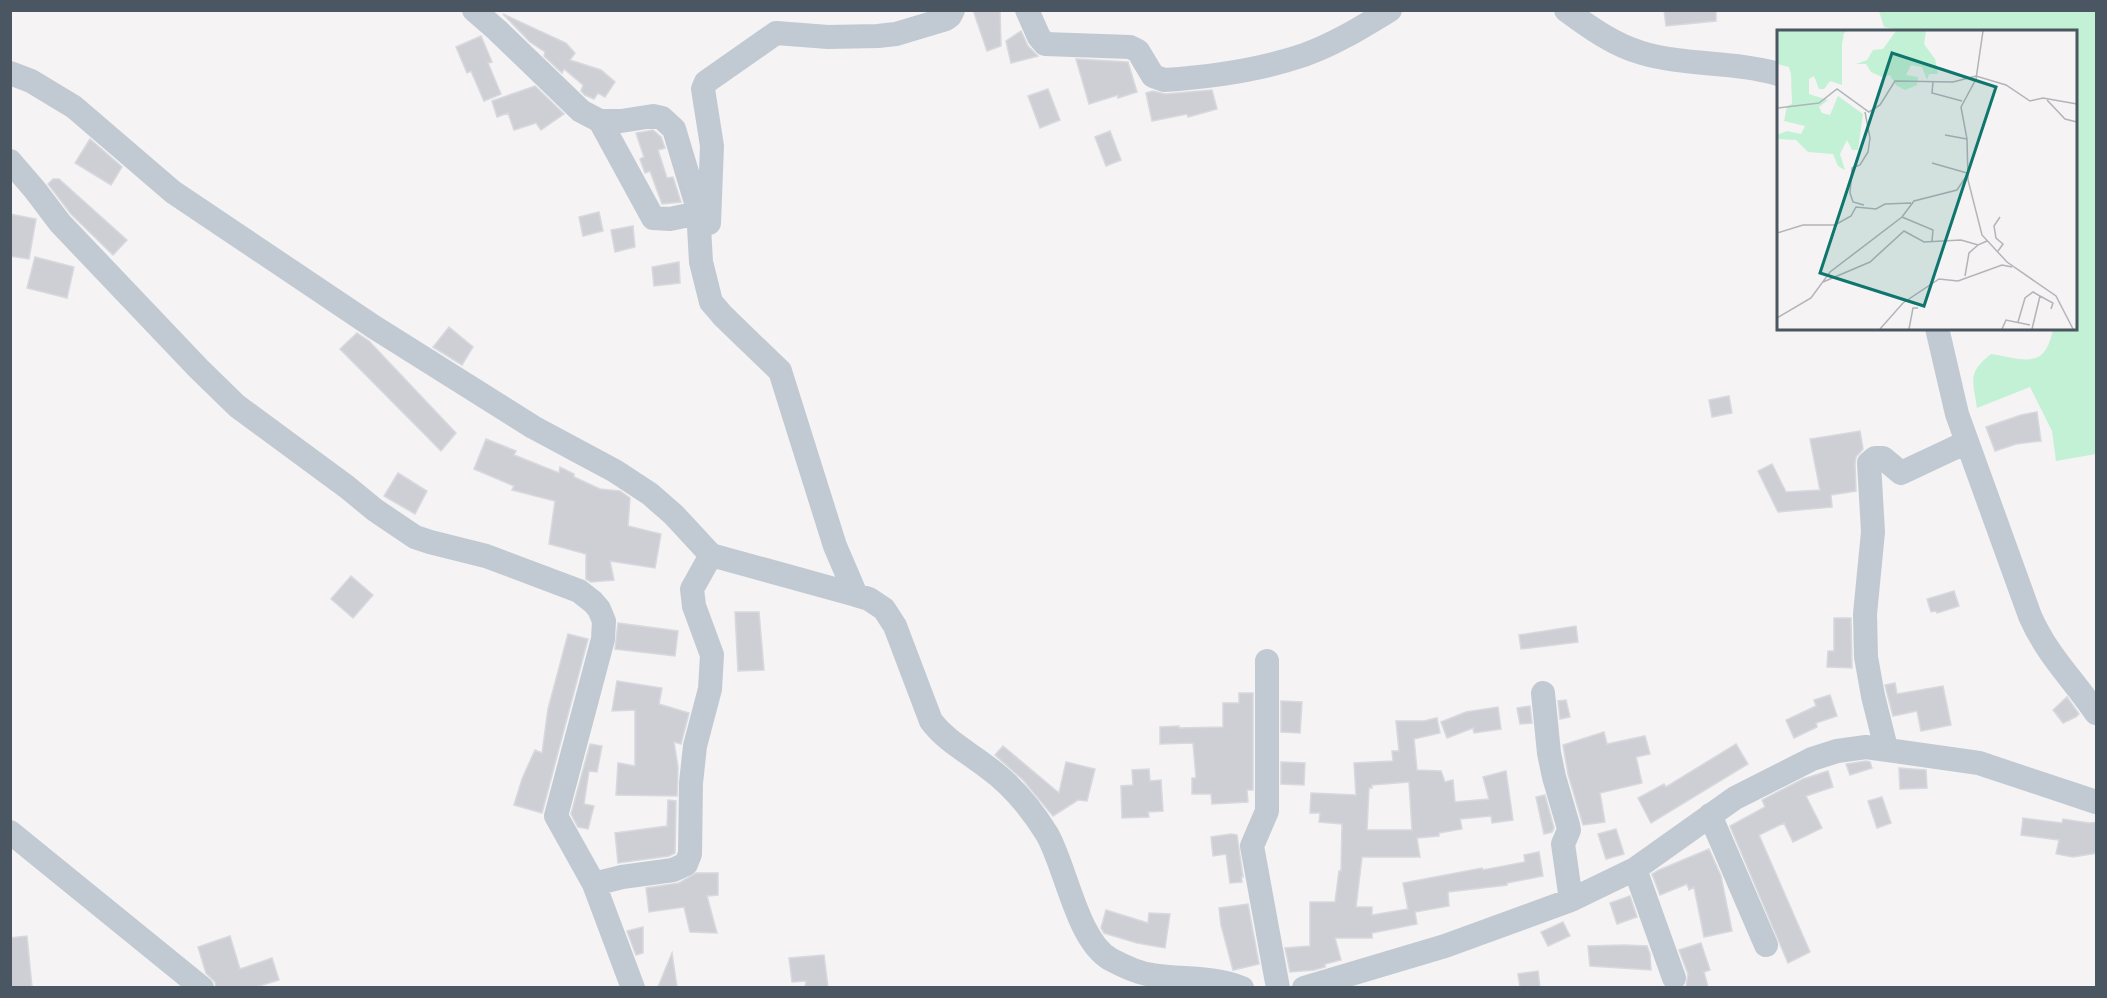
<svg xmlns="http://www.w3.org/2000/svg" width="2107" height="998" viewBox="0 0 2107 998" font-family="Mulish,sans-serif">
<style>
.green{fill:#c3f1d5}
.building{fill:#cdcfd5;stroke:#d7d9de;stroke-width:1.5;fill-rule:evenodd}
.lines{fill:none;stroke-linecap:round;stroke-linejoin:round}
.minor{stroke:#c1cad2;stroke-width:24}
.inset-road{fill:none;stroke:#b1b4b9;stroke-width:1.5}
.view{fill:#0f766e;fill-opacity:0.15;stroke:#0f766e;stroke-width:3}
.inset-edge{fill:none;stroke:#4a5661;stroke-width:3}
</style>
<rect width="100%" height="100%" fill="#f5f3f3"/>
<path class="green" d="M1879,11H2096V454L2056,461L2052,431L2030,387L1977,408C1973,380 1967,373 1991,354C2024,359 2045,371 2053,329L2076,328V32L1903,31L1884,27Z"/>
<path class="building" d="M973,10H1000L1001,46L987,51Z
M1664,10H1716V21L1666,26Z
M503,14L566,43L575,53L570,60L601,70L615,82L605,97L598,93L594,99L585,95L581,91L583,85L564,69L562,73L544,56L545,52L530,42Z
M1021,31L1028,46L1038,56L1011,63L1006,41Z
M481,36L492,62L488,63L501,94L484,101L471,71L467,73L456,47Z
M1076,59L1128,62L1137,92L1118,98V95L1089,104Z
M535,86L564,114L541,130L536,123L514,130L508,113L497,117L492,101Z
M1048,89L1060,120L1040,128L1028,96Z
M1212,90L1217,109L1188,117L1187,114L1152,121L1146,93L1153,91L1165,94Z
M653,130L661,137L665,148L658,150L667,178L673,177L681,202L662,204L650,171L645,173L640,159L644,157L636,133Z
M1110,131L1121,160L1106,166L1095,137Z
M90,139L122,167L111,185L75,163Z
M53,179H59L127,240L113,255L71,214L48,184Z
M599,212L603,231L583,236L579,217Z
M10,214L36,219L29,259L10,256Z
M633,226L635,247L615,252L611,230Z
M35,257L74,267L67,298L27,288Z
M679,262L680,283L654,286L652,267Z
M449,327L473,347L462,365L433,347Z
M357,333L369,341L456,433L441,451L340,349Z
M1729,396L1732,413L1712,417L1709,400Z
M2037,412L2041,441L2016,444L1995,451L1986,427L2021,415Z
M1860,431L1863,449L1856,457L1855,463L1856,491L1831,495L1832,507L1778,512L1758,471L1772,464L1786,492L1820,490L1810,439Z
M486,439L516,451L514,455L559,473L560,467L574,474V477L600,489L620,491L630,498L628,526L661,534L655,568L610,561L614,580L591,582L586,579V554L549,544L555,501L512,490L514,486L474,469Z
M398,473L427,491L415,514L384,496Z
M351,576L373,595L353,618L331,599Z
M1954,591L1959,606L1937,613L1936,611L1931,612L1927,599Z
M735,612H759L764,670L738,671Z
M1834,618H1851L1852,668L1827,667L1828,651H1834Z
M618,623L678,631L675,656L615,649Z
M1576,626L1578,642L1521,649L1519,635Z
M568,634L588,639L542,813L514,805L522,779L535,750L542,753L548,709Z
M617,681L662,688L659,704L689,713L681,744L674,742L678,767L677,796L616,795L618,763L635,766V710L612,711Z
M1895,683L1897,694L1943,686L1951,725L1921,731L1917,711L1893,716L1885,685Z
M1239,693H1253V790H1247L1248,802L1212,804L1211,794H1192V778H1196L1193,743L1160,744V727L1179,726V728L1223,727V703H1239Z
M1830,695L1837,716L1816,723L1817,727L1794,738L1786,720L1816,706L1814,700Z
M2067,697L2079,714L2076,717L2063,723L2053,710Z
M1566,700L1570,717L1560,719L1558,701Z
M1281,701L1302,702L1300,733L1281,732Z
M1530,706L1532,723L1520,724L1517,708Z
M1498,707L1501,729L1474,733L1473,728L1447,738L1441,722L1466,712Z
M1437,718L1440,733L1414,739L1417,770L1441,771L1445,782L1453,780L1455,802L1489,799L1483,777L1506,771L1513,820L1492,823L1491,816L1460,819L1462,829L1439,833V836L1417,838L1420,857H1362L1356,907H1372V915L1408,909L1403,883L1482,868L1483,870L1525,862L1524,855L1539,852L1543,876L1507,883V885L1448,892L1449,906L1415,912L1417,924L1372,933V938H1335L1341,960L1325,964V967L1314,970L1290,972L1285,948L1310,946V902H1335L1339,871H1341L1342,824L1319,822L1320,813H1310L1311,793L1356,795L1354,763L1393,761L1392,751H1399L1396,721H1424ZM1409,782L1412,830H1367L1369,788H1372V785Z
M1604,732L1607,744L1645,736L1650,754L1636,757L1642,783L1600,793L1605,822L1583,825L1568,774L1563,745Z
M590,744L602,746L597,772L589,771L584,804L594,806L588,829L578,827L571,814Z
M1736,744L1748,764L1651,823L1638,798L1664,784L1666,787Z
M1003,746L1059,793L1066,762L1095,769L1087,801L1078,800L1053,816L1023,780L995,755Z
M1866,761L1870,762L1872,768L1850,775L1846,764Z
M1281,762L1305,763L1304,785L1281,784Z
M1899,768L1926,770L1927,788L1900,789Z
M1149,769L1150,781L1161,780L1163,811L1148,812L1149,817L1122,818L1121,786L1133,785L1132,770Z
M1828,771L1833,787L1806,796L1822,828L1793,842L1784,823L1759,835L1810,952L1788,963L1730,826L1765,807L1762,800L1803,779Z
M1545,795L1554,828L1552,832L1544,834L1536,797Z
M1882,797L1891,823L1877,828L1868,801Z
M668,800L676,801L675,853L669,856L618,863L615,833L667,826Z
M2023,818L2062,823L2063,819L2089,823L2097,822V853L2073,857L2056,854L2059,840L2021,835Z
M1616,829L1624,854L1606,859L1598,834Z
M1231,834L1237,835L1243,877H1241L1242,882L1230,883L1226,854L1213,856L1211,837Z
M1709,849L1721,876L1732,931L1704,937L1694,887L1689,890L1687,884L1660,895L1652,874L1659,870Z
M696,873H718V895L707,896L717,933L690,932L684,907L649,912L646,888L679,883Z
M1630,896L1637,917L1617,924L1610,903Z
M1248,904L1259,964L1233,970L1221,925L1219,908Z
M1106,910L1148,923L1149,913L1170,914L1165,948L1137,943L1104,933L1101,928Z
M1563,922L1570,936L1548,946L1541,932Z
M643,927V953L636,955L627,931Z
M27,936L32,987H10V938Z
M230,936L240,969L272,958L279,980L256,987H216L215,982L206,973L198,947Z
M1701,943L1710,970L1704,972L1708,987H1686L1688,974L1679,950Z
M1624,945L1647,946L1650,954L1651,970L1590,966L1588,946Z
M672,953L677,987H658Z
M824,955L828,987H805L806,981L792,982L789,958Z
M1538,971L1540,987H1520L1518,974Z"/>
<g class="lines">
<path class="minor" d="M474,10L497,30L581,111L600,121H621L653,116L662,118L674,129L698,209L701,262L711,302L723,316L780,371L835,546L856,595
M1027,10L1039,37L1045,44L1130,47L1138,51L1153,76L1164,80C1210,77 1260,70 1304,55C1335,44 1362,27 1390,10
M1566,10C1589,27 1614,45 1642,53C1686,66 1734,61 1778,74
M10,73L31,81L74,107L173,192L374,327L533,427L615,471L650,494L674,515L711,555L856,595L869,599L884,609L895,626L931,721C946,741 968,752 987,767C1012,785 1031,808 1047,834C1066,867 1077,940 1110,959C1123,966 1137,973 1152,975C1182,980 1213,976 1242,988
M600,121L653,218L670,219L698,213
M10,161L35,190L60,223L199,369L237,406L347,487L375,510L415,537L430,542L486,556L579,591L593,602L599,609L604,621L603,639L556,816L594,884L633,988
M709,223L712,146L703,89L706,82L776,33L828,37L878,36L896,34L946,19L950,16L953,10
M1937,328L1957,414L2030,616C2047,655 2073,679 2096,713
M1267,661V811L1252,846L1278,988
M1543,693L1549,753L1554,777L1568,825L1569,830L1563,844L1571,900
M1886,748L1873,696L1866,657L1865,614L1873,532L1869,463L1875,458H1883L1901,473L1967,442
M1710,815L1766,945
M10,832L202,988
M1635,869L1674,978
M594,884L622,877L673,870L686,864L690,854L691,783L695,746L710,689L712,655L694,606L692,589L711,555
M1304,988L1445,946L1571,900L1635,869L1735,798L1812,759L1837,751L1866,747L1979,763L2096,802"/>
</g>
<g transform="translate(1777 30)">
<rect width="300" height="300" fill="#f5f3f3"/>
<path d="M0,1H71L67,3L65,14V55L53,51L47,59H42L37,46L32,49V64L51,70L42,77L45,83L53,85L61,66L86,84L81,120H75L70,110L63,124L68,140L61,136L56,124L31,122L19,110L0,109V105L10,101L24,104L28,96L7,91L10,76L15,74L14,44L12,37L0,34ZM119,1H149L147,14L158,29L161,44H152L150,50L145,37L134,35L129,45L141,47L140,55L128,60L119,55L113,45L105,47L94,42L89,34H79L90,30L96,20L106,19Z" fill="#c3f1d5"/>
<path class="inset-road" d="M206,1L199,49L184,77L190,109L191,150L205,205L230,232L279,266L296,299M156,52L155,63L185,71M270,70L288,89L300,92M0,78L42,73L60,59L92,82L103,75L118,51L176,52L199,46L229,55L253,71L266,68L300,74M168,105L190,109M155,133L190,143M87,175L76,172L73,163L75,138L83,135L91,122L93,108L88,82M125,187L156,200L155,211M0,203L26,195H58L74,186L79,177L99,179L108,174L134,173M221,221L226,214L219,208L217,196L223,187M188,246L192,223L201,215M46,252L93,232L127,201L147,212L184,210L201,215L210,211M263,266L276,273L274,279M0,288L34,268L53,242L125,187L137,171L180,160L190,145M241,292L248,268L256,262L263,266L255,299M103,299L126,273L162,249L181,251L225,235L235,237M132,299L136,278H141M225,299L229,290L253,295"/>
<path class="view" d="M115,23L219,57L147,276L43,243Z"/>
<rect width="300" height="300" class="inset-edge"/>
</g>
<rect width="2107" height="998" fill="none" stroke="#4a5661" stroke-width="24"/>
</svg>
